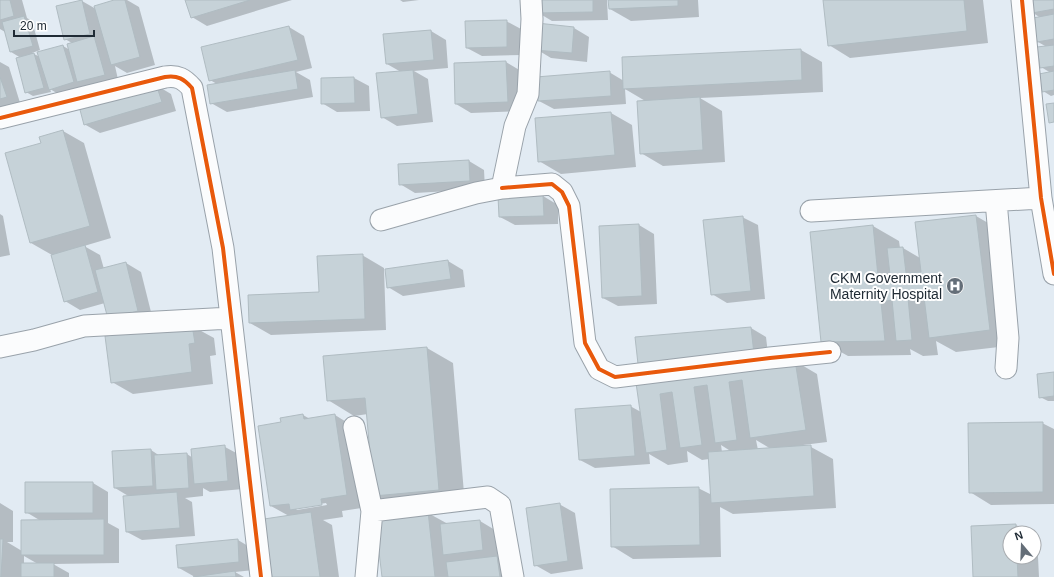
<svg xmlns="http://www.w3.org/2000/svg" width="1054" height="577" viewBox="0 0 1054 577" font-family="Arial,sans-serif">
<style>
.shadow{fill:#0003;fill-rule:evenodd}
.building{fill:#c6d2d8;stroke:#b0bcc2}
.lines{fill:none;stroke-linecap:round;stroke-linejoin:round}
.street-casing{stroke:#99a2aa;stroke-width:23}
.street{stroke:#fbfcfd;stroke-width:21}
.cycleway-casing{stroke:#fff;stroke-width:6}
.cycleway{stroke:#e8590c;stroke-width:4}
.labels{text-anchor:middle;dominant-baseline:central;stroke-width:4;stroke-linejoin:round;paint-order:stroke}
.poi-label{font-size:14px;fill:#202b35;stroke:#fff;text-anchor:end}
</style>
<rect width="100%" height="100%" fill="#e2ebf3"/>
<path class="shadow" d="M0,0H22L27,18L32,21L40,50L32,53L40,57L63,46L70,50L72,43L65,39L82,1L96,9L118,0H127L139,7L155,65L127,73L115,66L119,84L65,98L50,89L51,92L33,96L26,92L21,58L11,52L5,32L0,29Z
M186,0H292L207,26L192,17Z
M400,0H419L403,2Z
M536,0H607L608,20L552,21L537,12Z
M609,0H698L699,17L631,21L610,9Z
M824,0H983L988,43L850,58L829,45Z
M1054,0V95L1051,96L1043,91L1051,73L1041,67L1047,47L1038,42L1041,18L1033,13Z
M506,21L521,29L522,55L482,56L467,48Z
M289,27L304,36L312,68L296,72L310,80L313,97L227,112L211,103L217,84L210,80L202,48Z
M574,28L589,37L587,62L551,58L536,49Z
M431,31L446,40L448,68L414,71L428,79L433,122L397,126L382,117L401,72L387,64Z
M801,50L822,62L823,92L700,98L722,111L725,162L663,166L641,153L647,102L625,89L626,104L554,109L539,101L609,72L624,81Z
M0,62L9,67L21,106L0,113Z
M506,62L521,71L523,111L471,113L456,104L455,64Z
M354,78L369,86L370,111L337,112L322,103V79Z
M156,85L171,94L176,111L100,133L84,124Z
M611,113L632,125L636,167L561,174L539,161Z
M63,131L84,143L111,238L84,246L100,255L104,269L126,263L141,272L153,320L124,328L105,303L80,310L65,301L52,255L31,243L42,143Z
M469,161L484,170L485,189L415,193L400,184Z
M543,196L558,205V224L515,225L500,217Z
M0,214L3,216L10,255L0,257Z
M976,216L1002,231L1016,345L956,352L936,341L938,355L923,356L910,349L911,355L848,356L821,341L873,226L899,241L900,248H903L920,258Z
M742,217L758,225L765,299L727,303L712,294Z
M639,225L654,234L657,304L618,306L603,298Z
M362,255L384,268L386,330L271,335L250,323L320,293Z
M448,261L463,270L465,287L403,296L388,287Z
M192,326L214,338L216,355L210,356L213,384L133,394L112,382Z
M751,328L766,337L769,362L636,338Z
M427,348L453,363L465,505L402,511L375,496L368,414L354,416L328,400Z
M795,361L817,374L827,442L803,445L804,447H811L833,459L836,508L733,514L720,507L721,557L633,559L612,546L698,488L712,495L709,459L702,460L687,451L688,462L668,465L649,454L650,464L595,468L580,460L630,406L641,412L637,384ZM756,440L771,449L758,450ZM721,445L732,452H722Z
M1054,373V401H1048L1040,397Z
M303,415L310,419L335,415L356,428L368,507L342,511L343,517L323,520L332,525L339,577H273L289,516L271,506L282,423ZM326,503L327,505L297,510L295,508Z
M1042,423L1054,429V504L991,505L970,492Z
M225,447L240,455L243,489L210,492L203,488V496L185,498L192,502L195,536L142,540L127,532L130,497L115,488L151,450L160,456L187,454L193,458Z
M26,483H93L108,492V523L119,529V563L53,564L69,573V577H0V503L13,511V542H7L22,551L41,521L26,512ZM24,556L38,564H24Z
M559,504L575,513L583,569L551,574L535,565Z
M428,513L448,524L480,521L495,530L498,558L512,566L513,577H383Z
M1016,525L1030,533H1010V557H1034V536L1037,537L1039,577H974Z
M238,540L253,549L254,570L235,572L244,577H195L179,568L177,546Z"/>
<path class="building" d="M0,0H10L14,16L0,20Z
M82,0L90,34L64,40L56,6Z
M114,0H125L140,57L111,65L94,6Z
M185,0H250L191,18Z
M535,0H593V12L536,13Z
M608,0H678V6L609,9Z
M823,0H964L967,31L828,46Z
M1030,0H1054V9L1032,13Z
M1054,14V39L1037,42L1033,18Z
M24,16L33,46L10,52L2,22Z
M507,20V47L466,48L465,21Z
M537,23L574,27L572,53L534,50Z
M289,26L298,60L209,81L201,47Z
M431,30L434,60L386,64L383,34Z
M94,36L105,75L77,82L67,44Z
M63,45L74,82L49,90L37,52Z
M1054,45V66L1040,68L1037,47Z
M801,49L802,80L623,89L622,57Z
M34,53L44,88L25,93L16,58Z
M506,61L508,102L455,104L454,63Z
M295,70L298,89L210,104L207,85Z
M413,70L418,114L381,118L376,73Z
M610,71L611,96L538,101L536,77Z
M1054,71V90L1042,92L1039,74Z
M0,77L7,97L0,99Z
M354,77L355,103L321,104V78Z
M156,84L162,102L84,125L79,106Z
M700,97L703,150L640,154L637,101Z
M1054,103V122L1049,123L1046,104Z
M611,112L615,155L538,162L535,118Z
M63,130L90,226L30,243L5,153L41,143L39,137Z
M469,160L470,181L399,185L398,164Z
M543,195L544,216L499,217L498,196Z
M976,215L990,330L929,338L924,297L908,298L912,340L896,341L892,300L881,302L885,341L821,342L810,232L873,225L878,276L890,275L887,248L903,247L906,273L921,272L915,222Z
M743,216L751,291L711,295L703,220Z
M639,224L642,296L602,298L599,226Z
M85,245L98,292L64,302L51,255Z
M363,254L365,319L249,323L248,295L319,292L317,256Z
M448,260L451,279L387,288L385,269Z
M126,262L138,311L108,319L95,270Z
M192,325L195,343L189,344L192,372L111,383L105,336Z
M751,327L754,354L638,364L635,337Z
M427,347L439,490L374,496L365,398L327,401L323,356Z
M795,360L806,430L750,438L742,380L729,382L737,440L715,443L707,385L694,387L702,445L680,448L672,392L660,394L667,450L646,453L636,383Z
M1054,372V396L1039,398L1037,374Z
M631,405L635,456L579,460L575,409Z
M303,414L304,419L335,414L347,495L321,499L322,505L290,510L289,504L270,506L258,426L281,422L280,418Z
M1043,422V492L969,493L968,423Z
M225,445L228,481L194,484L191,449Z
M811,445L814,496L711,503L708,452Z
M151,449L153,486L114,488L112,451Z
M187,453L189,488L156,490L154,455Z
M25,482H93V513H25Z
M699,487L700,545L611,547L610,489Z
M177,492L180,528L126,532L123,496Z
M560,503L568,561L534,566L526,508Z
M428,511L435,577H382L375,518Z
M311,512L320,577H272L264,519Z
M104,519V555H21V520Z
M480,520L483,550L443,555L440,524Z
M1016,524V533H1010V557H1017L1018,577H973L971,526Z
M0,539H3L1,577H0Z
M238,539L239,562L178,568L176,545Z
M497,556L500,577H448L446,562Z
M21,563H54V577H21Z
M235,571L236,577H193Z"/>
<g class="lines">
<g class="street-casing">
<path id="street" d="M1022,0L1041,198L1054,274
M0,118L165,77C178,75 184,79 192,88L223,248L261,577
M502,188L552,184L562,192L569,206L585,343L599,369L615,377L770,358L830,352
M996,201L1008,338L1006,368
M811,211L1041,198
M381,220L476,193L502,188L515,126L528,94L532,19L531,0
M0,347L34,340L84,326L231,318
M354,427L372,511L366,577
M372,511L488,497L500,505L513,577"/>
</g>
<use href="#street" class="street"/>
<g class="cycleway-casing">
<path id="cycleway" d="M1022,0L1041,198L1054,274
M0,118L165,77C178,75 184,79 192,88L223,248L261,577
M502,188L552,184L562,192L569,206L585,343L599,369L615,377L770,358L830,352"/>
</g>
<use href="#cycleway" class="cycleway"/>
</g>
<defs>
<g id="hospital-disc" transform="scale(0.9)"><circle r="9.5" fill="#646e78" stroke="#fff"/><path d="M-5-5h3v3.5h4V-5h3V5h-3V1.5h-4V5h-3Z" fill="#fff"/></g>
</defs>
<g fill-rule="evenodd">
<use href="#hospital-disc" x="955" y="286"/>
</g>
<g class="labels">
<g class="poi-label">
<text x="942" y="278">CKM Government<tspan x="942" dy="16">Maternity Hospital</tspan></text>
</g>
</g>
<g transform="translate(1022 545) rotate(341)"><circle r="19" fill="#ffffff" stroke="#a6aaae"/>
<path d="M0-3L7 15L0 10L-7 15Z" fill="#646e78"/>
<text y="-6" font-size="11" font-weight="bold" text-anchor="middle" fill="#202b35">N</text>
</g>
<path d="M14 30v6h80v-6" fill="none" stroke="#202b35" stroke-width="2"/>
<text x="20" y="30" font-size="12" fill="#202b35" stroke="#ffffff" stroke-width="3" paint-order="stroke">20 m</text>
</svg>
